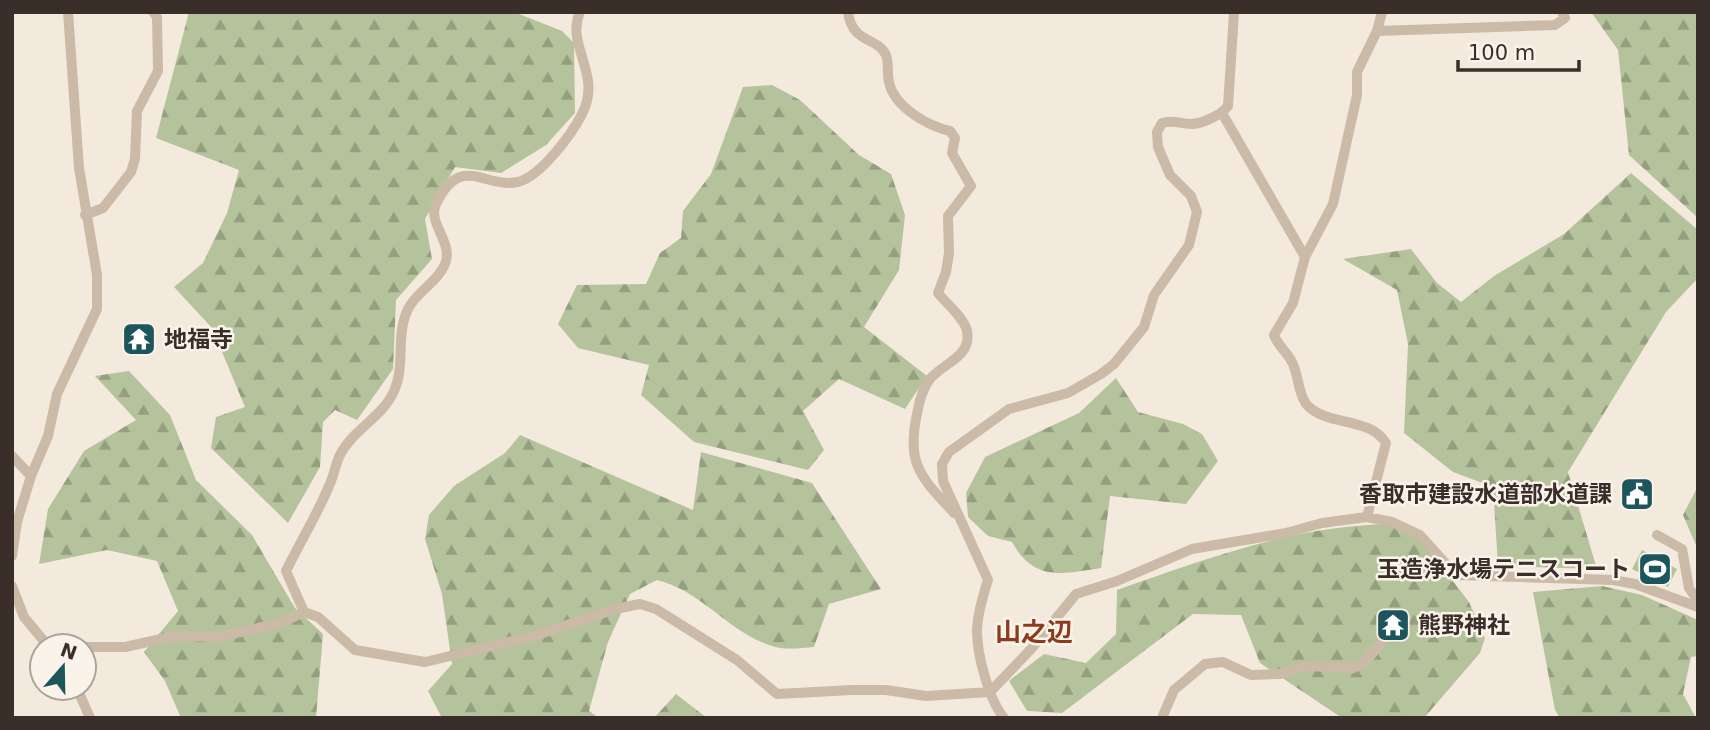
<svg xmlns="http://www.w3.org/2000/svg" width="1710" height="730" viewBox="0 0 1710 730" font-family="'DejaVu Sans','Noto Sans JP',sans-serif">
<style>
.grass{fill:#b5c39c}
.forest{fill:url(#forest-firs)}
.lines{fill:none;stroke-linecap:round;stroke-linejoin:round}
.minor{stroke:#ccbaa8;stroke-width:10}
.labels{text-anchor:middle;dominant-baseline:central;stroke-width:5;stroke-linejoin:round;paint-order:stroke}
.poi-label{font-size:23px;font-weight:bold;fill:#392e29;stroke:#faf3ea;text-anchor:start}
.quarter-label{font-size:26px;font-weight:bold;fill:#8b3c1f;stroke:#faf3ea}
</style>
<defs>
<pattern id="forest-firs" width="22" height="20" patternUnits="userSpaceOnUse" patternTransform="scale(1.75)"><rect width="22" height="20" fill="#b5c39c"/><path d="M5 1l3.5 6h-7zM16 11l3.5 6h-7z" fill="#949f7f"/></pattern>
</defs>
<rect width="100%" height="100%" fill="#f3eadd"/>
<path class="grass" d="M1642,550L1677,569L1668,587L1632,569Z"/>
<path class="forest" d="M189,12H514L562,31L574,43L575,113L546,145L501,173L455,167L425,219L432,259L396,300L393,369L357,420L335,410L323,422L320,467L288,523L211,448L216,417L245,407L212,328L174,287L203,263L227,213L239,170L156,138Z
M1591,12H1698V218L1629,155L1618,50Z
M772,85L800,100L859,155L891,174L905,215L899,270L864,327L927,376L905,409L839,379L803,411L824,450L808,470L694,442L641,395L649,365L578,348L558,324L577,285L646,284L660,253L681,238L683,211L711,174L743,87Z
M1631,173L1698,230V278L1666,312L1568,472L1597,569L1498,566L1493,487L1453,472L1404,433L1408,344L1397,290L1343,259L1411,249L1437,283L1461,302L1494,276L1564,234Z
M129,371L170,415L196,480L252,535L295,608L323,634L316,718H181L165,681L144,652L178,611L157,561L107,550L39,564L48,509L84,451L136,420L95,376Z
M1116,378L1138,412L1183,424L1202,434L1218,461L1186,504L1110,496L1101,568C1063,574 1034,582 1012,542L988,536L968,517L966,493L985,457L1079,413Z
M520,435L693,510L701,452L812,483L881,589L829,604L814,647C802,648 787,650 775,647C729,634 703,591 657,580L630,594L608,642L589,711L599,718H442L428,691L452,664L442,594L425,539L429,515L454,486L505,453Z
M1698,486V550L1683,515Z
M1391,524L1419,537L1469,602L1485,638L1480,653L1424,718H1342L1260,663L1241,615L1193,614L1062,713L1027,711L1009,681L1044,654L1086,663L1116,634L1117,590C1204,559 1297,525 1391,524Z
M1602,586L1642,595L1698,620V656L1691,657L1683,694L1696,718H1560L1555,710L1533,592Z
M676,694L707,718H654Z"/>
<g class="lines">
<path class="minor" d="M848,12C852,44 878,37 886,55C889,63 887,74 889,82C894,107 928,126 950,131L955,138L952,153L971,186L948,216L949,253L946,272L938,293C946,303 965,319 967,331C972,357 943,363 930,379C922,389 919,402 917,414C906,465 921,477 954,513
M1377,31L1555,25L1565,18L1562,12
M1222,113L1305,257
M85,215L103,208L131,172L135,159L137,111L158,71L157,17L153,12
M12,456L31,476
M1367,517L1386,443C1370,417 1330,426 1309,407C1298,397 1299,375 1292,362C1287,352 1278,346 1274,335L1293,303L1305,257L1333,204L1357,95V72L1377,31L1382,12
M1657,535L1682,549L1689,588L1698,601
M12,556L17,522L31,476L48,436L57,394L97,309V275L79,168L68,12
M12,586L24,617L48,646
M304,612L286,571C300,542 317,515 329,486C334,476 335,465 340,455C352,430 382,418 394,391C406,365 395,336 408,309C416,292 438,282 445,264C454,243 427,223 436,204C461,152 484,189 518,182C541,176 572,134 582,114C603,74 565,46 580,12
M84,647H125L175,636L219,637L280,623L304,612L318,617L355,650L425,662L534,636L615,609L640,604L656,609L737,660L777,694L852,690H886L926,696L990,692L1031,649L1076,594L1117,581L1192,549L1286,533L1322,523L1367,517L1392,522L1420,535L1456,575L1613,580L1635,584L1698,607
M77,688L90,718
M1004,718C994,706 989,691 985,677C973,637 975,620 988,580L943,481L942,464L949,452L1009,409L1068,393L1101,374L1114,364L1144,327L1154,295L1189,245L1197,212L1191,196L1170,175L1158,147L1157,132L1162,123C1173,119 1180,124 1191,124C1202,124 1221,115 1228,106L1234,12
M1162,718L1174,690L1205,664L1223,662L1251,675L1280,674L1307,666L1353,668L1365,662L1381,643"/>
</g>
<defs>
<g id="temple-square" transform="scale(1.75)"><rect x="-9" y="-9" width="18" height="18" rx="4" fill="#1c565c" stroke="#faf3ea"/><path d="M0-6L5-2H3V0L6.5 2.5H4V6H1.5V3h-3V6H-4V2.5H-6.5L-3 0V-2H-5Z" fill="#fff"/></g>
<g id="civic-square" transform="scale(1.75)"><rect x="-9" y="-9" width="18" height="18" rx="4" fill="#1c565c" stroke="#faf3ea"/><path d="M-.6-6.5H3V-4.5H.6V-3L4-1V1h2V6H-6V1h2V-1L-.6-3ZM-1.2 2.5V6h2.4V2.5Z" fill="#fff"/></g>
<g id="stadium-square" transform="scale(1.75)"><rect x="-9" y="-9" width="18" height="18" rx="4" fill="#1c565c" stroke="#faf3ea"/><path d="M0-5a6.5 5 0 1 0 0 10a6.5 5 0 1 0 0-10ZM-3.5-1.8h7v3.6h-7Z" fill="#fff"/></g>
</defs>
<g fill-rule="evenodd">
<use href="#temple-square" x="139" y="339"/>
<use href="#civic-square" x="1637" y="494"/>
<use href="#stadium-square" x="1655" y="569"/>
<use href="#temple-square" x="1393" y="625"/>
</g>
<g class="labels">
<g class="poi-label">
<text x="164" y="339">地福寺</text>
<text x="1612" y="494" text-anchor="end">香取市建設水道部水道課</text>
<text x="1630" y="569" text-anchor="end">玉造浄水場テニスコート</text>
<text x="1418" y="625">熊野神社</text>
</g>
<g class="quarter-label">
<text x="1034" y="632">山之辺</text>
</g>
</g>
<rect width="1710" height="730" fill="none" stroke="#392e29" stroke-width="28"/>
<g transform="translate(63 667) rotate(20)"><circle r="33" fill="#faf3ea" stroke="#ada49d" stroke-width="2"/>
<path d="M0-5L12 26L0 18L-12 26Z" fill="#1c565c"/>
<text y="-10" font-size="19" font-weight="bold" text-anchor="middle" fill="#392e29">N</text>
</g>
<path d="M1458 60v10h121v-10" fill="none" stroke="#392e29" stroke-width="3.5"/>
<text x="1468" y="60" font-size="21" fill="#392e29" stroke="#faf3ea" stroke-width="5" paint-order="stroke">100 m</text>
</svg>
